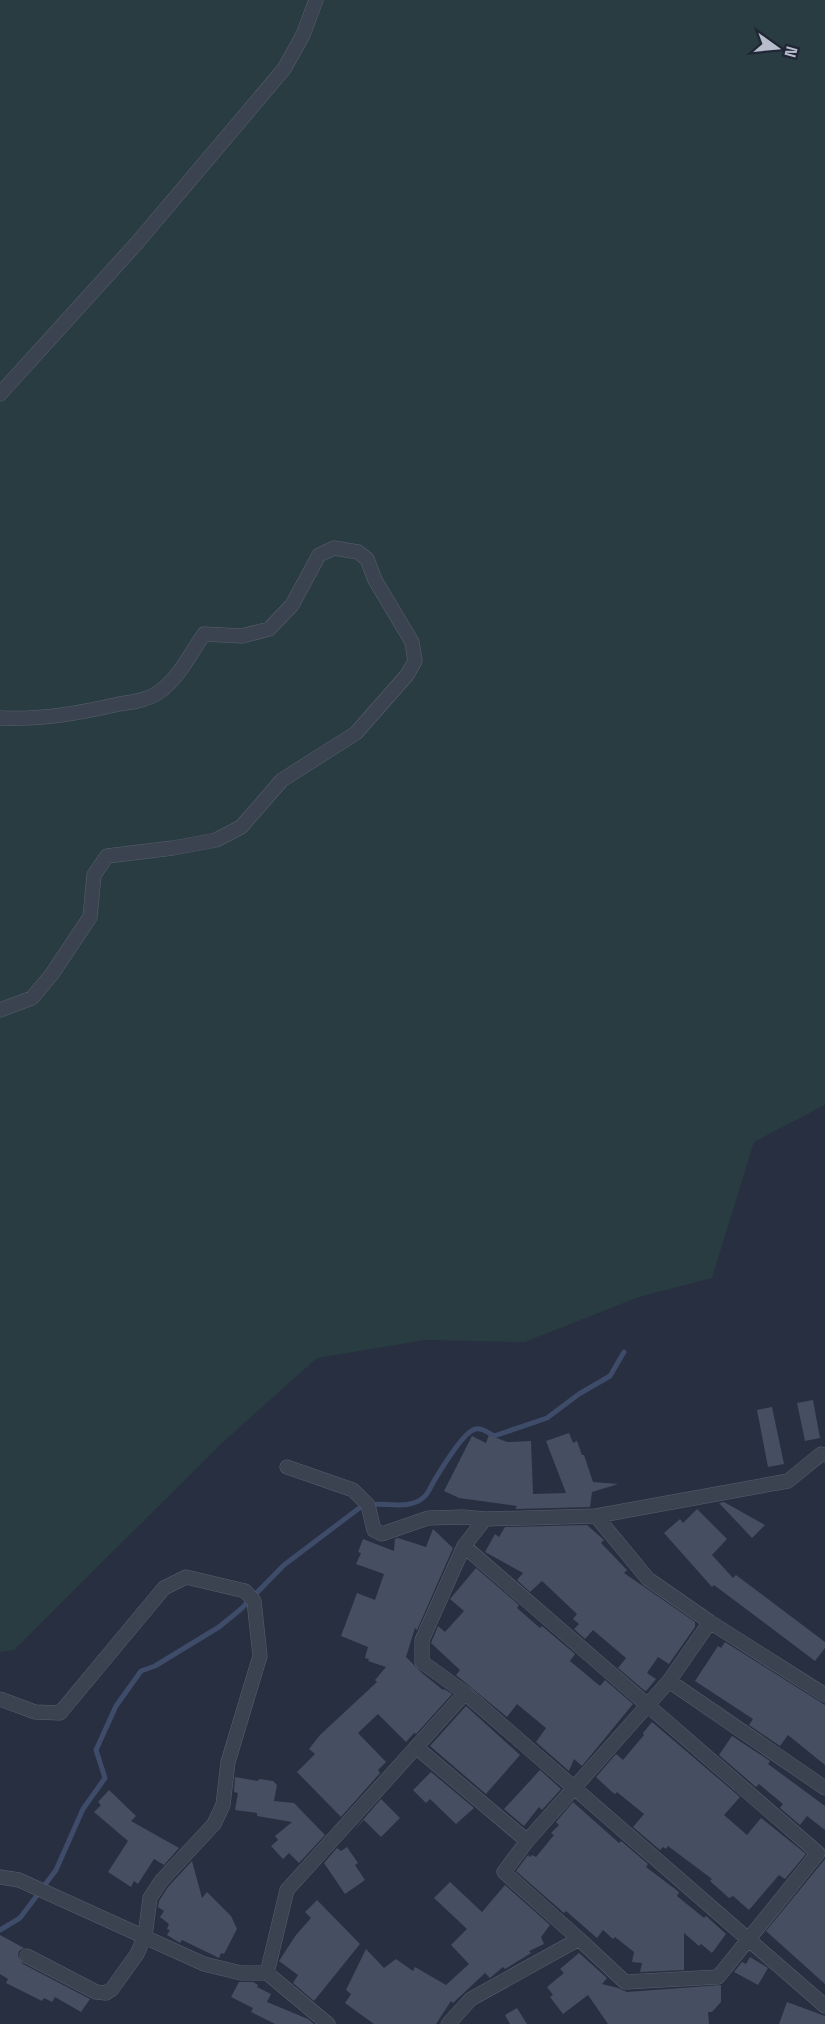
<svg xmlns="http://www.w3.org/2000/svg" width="825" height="2024" viewBox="0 0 825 2024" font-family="'Space Grotesk',sans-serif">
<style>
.green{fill:#293c41}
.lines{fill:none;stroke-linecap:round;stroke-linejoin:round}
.stream{stroke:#3e4b69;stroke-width:5}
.building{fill:#464f62}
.minor-casing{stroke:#595f6e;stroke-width:15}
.minor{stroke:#3b4250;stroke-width:14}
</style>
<rect width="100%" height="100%" fill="#272f40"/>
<path class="green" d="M0,0H825V1105L754,1142L712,1278L639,1297L525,1342L426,1340L317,1358L222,1443L14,1650L0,1652Z"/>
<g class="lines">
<path class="stream" d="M0,1930L20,1918L56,1870L83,1809L105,1778L96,1750L116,1706L141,1671L155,1666L219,1627L241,1609L284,1565L362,1506C381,1500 408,1512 424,1497C428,1494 431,1486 434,1481C440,1471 462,1435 473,1430C480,1426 488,1433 494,1436L547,1418L579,1394L610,1376L624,1352"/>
</g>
<path class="building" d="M813,1400L820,1438L805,1441L797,1403Z
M772,1407L784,1464L768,1467L757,1410Z
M569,1433L573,1443L577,1441L582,1455H584L593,1482L618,1484L592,1492L590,1507L515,1509L517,1506L459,1498L444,1491L472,1436L486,1443L489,1435L507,1442L531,1441L533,1494L566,1493L546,1441Z
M724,1502L765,1525L752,1538L719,1503Z
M697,1509L727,1539L712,1555L733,1578L736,1575L825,1642V1648L815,1661L714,1585L712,1587L664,1533L680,1519L683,1523Z
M587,1525L604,1540L601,1543L627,1570L624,1573L695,1622V1627L669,1664L658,1657L647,1673L656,1679L647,1690L645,1691L618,1668L626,1658L593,1630L585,1639L574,1629L579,1624L573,1619L577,1614L542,1581L530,1592L517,1580L523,1573L485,1552L495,1534L499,1537L505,1527Z
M433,1529L453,1548L417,1630L415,1628L406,1657L422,1673L443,1690L444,1689L452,1694L416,1734L414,1733L406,1742L378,1714L358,1733L386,1762L378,1770L380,1773L341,1817L297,1772L315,1754L309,1749L320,1735L377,1682L375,1680L386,1667L368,1661L369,1659L365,1658L368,1647L341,1636L357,1593L375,1600L384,1574L356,1564L361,1553L358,1552L363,1539L394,1551L395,1539L398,1538L426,1547Z
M476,1568L519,1605L517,1608L540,1628L542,1626L575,1654L570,1661L600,1686L605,1680L633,1704L582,1766L574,1759L569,1771L536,1742L546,1728L517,1704L507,1717L456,1675L460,1670L431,1643L438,1626L445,1632L464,1611L450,1599Z
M725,1642L825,1705V1765L788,1735L780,1746L749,1725L753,1719L695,1681L718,1646L721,1648Z
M466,1706L520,1755L486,1794L430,1746Z
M652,1722L740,1797L724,1815L747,1835L761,1818L806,1854L785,1879L779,1875L749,1910L733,1896L729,1898L710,1881L712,1879L668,1846L666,1849L663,1847L660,1850L633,1827L644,1814L617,1792L615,1794L612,1792L596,1777L616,1754L623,1760L644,1735L643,1733Z
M732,1736L770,1761L768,1764L825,1806V1830L807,1816L800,1825L780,1808L783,1804L759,1784L756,1787L719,1755Z
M540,1770L561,1789L542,1810L539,1807L524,1826L504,1809Z
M431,1772L474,1808L456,1824L430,1799L426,1803L413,1790Z
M235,1777L258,1781L259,1779L273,1781L277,1785L274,1801L294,1803L325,1835L299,1863L289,1853L283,1859L271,1846L278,1840L275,1836L292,1822L257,1816V1813L235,1810L238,1793L234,1792Z
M109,1790L136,1816L131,1821L179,1848L164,1865L154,1859L138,1884L134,1881L131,1887L108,1872L128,1841L94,1812L101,1805L98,1802Z
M381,1799L400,1818L381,1837L364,1820L354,1830Z
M573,1802L619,1843L621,1841L648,1864L646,1867L679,1892L677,1896L704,1918L706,1916L726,1934L712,1953L701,1944L699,1946L684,1933V1970L640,1972L642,1963L632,1962L634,1952L615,1937L613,1939L603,1930L597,1938L566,1911L564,1913L516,1871L528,1855L530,1857L532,1855L536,1857L554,1835L551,1833L559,1825L556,1822Z
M347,1847L358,1863L355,1865L365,1880L345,1894L324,1863L337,1848L341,1851Z
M825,1859V1984L766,1931Z
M192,1861L202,1898L207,1892L231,1916L237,1929L224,1954L221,1953L219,1958L182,1940L180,1943L167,1935L170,1930L167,1929L169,1924L160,1917L164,1911L158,1907L159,1901L168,1887Z
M450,1882L482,1912L505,1885L550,1925L541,1937L544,1944L529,1951L531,1953L505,1969L503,1967L490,1978L485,1973L453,2003L451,2001L436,2024H374L345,2003L351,1994L346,1990L366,1949L384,1968L396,1959L413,1971L415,1967L446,1985L469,1964L451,1945L467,1929L434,1898Z
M317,1900L360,1944L314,2001L293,1983L298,1975L279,1961L296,1935L311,1918L305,1912Z
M0,1935L24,1948L19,1951L18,1956L23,1964L90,1999L81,2012L55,1997L52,2002L44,1998L42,2001L6,1983L8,1979L0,1974Z
M579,1953L607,1978L602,1984L618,1988L627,1992L721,1985V2002L712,2012H708L709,2024H608L588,1995L563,2014L550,1997L553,1995L547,1987L564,1973L560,1969Z
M750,1957L768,1968L758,1985L734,1972L742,1962L746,1964Z
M239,1982H253L258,1985L257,1987L271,1994L267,2002L308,2019L314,2024H275L251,2012L253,2008L231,1997Z
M787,2002L825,2016V2024H779Z
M517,2008L527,2024H510L505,2015Z"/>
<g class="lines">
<g class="minor-casing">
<path id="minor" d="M0,394L136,244L284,69L303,35L316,0
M0,718C41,720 80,713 119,704C132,702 148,700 159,692C179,678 190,654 204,634L242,636L269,629L292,605L319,555L334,548L358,552L367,559L375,580L412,642L415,661L407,675L356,733L282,780L241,827L216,840L173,848L107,856L94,875L90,917L52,974L32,998L0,1010
M287,1467L353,1490L368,1505L374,1530L382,1534L428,1518L463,1517L485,1519L596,1516L788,1481L821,1454L825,1455
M596,1516L648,1579L710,1622L825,1695
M485,1519L464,1546L422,1640V1662L465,1693L825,2006
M669,1681L825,1788
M0,1699L35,1712L60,1713L164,1588L186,1577L245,1591L254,1601L260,1656L228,1762L223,1805L214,1824L161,1881L150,1898L145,1936L137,1954L112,1989L106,1993L96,1992L27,1956
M416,1747L527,1841
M0,1877L19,1880L204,1964L241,1973H267L328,2024
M579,1939L504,1872L527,1841L669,1681L710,1622
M267,1973L287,1890L465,1693
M448,2024L471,1999L579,1939L625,1982L718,1977L818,1853L464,1546"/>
</g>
<use href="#minor" class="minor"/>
</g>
<g transform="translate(777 48) rotate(105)" stroke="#202636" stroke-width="4.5" paint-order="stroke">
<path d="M0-4.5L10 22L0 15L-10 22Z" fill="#b8bdcb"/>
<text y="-9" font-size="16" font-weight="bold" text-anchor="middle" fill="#b8bdcb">N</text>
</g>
</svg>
